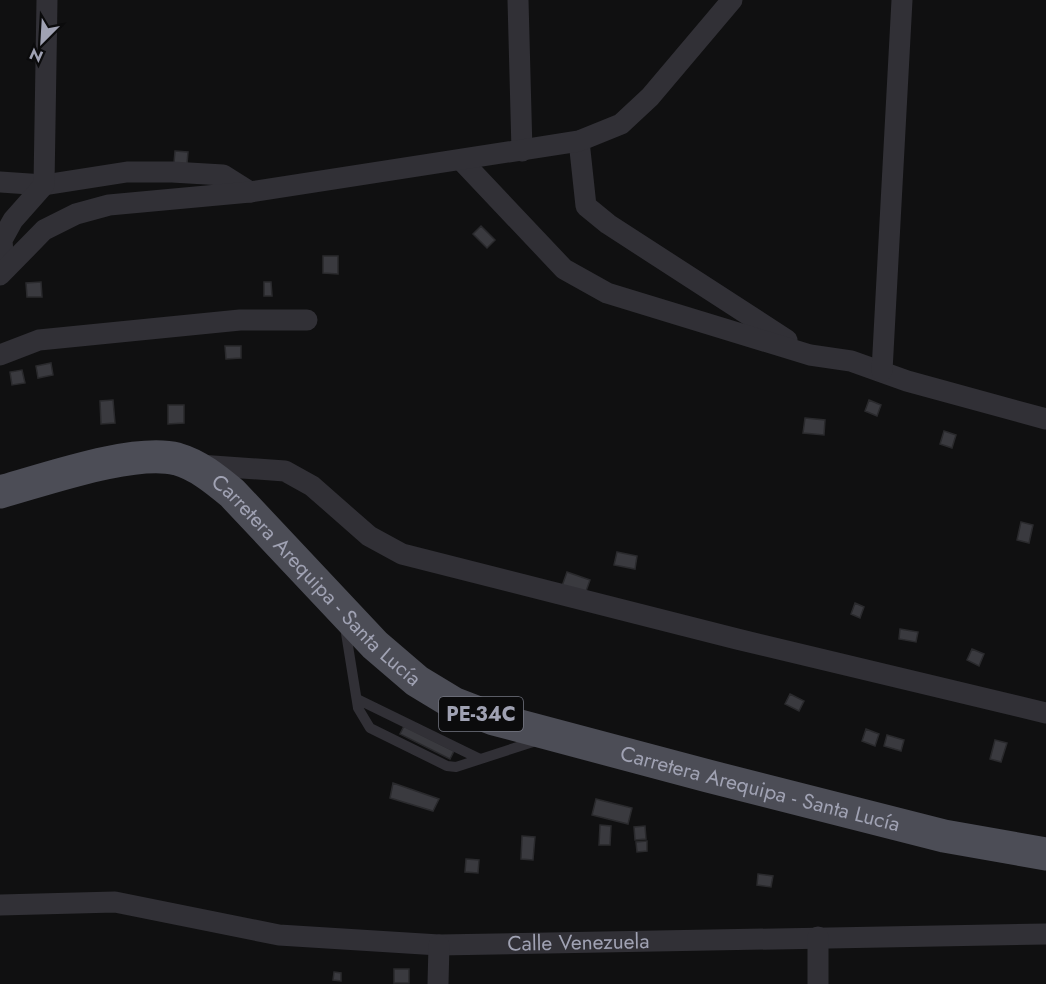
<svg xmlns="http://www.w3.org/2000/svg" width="1046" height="984" viewBox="0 0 1046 984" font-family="Jost,sans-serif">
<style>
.building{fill:#3a3a3f;stroke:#2a2a2d;stroke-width:1.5}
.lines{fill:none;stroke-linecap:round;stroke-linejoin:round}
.lane{stroke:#313036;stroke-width:10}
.street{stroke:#313036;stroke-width:21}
.primary{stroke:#4c4d56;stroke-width:33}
.labels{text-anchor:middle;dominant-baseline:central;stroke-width:4.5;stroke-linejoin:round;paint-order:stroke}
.shield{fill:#0b0b0c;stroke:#737581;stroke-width:1.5}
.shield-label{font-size:20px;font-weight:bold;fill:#a0a2b3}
.street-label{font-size:21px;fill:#a0a2b3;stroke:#0b0b0c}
</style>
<rect width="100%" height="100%" fill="#101011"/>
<path class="building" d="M175,151L188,152L187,164L174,163Z
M481,226L495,240L487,248L473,234Z
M323,256H338V274L323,273Z
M41,282L42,297H27L26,283Z
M264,282H271L272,296H264Z
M225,346H241V358L226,359Z
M51,363L53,375L38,378L36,366Z
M22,370L25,383L12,385L10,372Z
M113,400L115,423L101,424L100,401Z
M869,400L881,405L877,416L865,411Z
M168,405H184V423L168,424Z
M805,418L825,420L824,435L803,433Z
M944,431L956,435L952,448L940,444Z
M1021,522L1033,525L1029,543L1017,540Z
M617,552L637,556L635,569L614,565Z
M567,572L590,580L585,594L562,586Z
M855,603L864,607L860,618L851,614Z
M900,629L918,632L916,642L899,639Z
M972,649L984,654L979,666L967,660Z
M790,694L804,701L799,711L785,704Z
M404,726L454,751L450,759L400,734Z
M866,729L879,734L875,746L862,741Z
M887,735L904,740L901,751L884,746Z
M995,740L1007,743L1001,762L990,759Z
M393,783L439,799L433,811L390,798Z
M596,799L632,808L628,824L592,815Z
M600,825L611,826L610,845H599Z
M645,826L646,839L635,840L634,827Z
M522,836L535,837L533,860L521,859Z
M647,841V851L637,852L636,842Z
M466,859L479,860L478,873L465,872Z
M758,874L773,876L771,887L757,885Z
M394,969H409V983H394Z
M334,972L341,973V981L333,980Z"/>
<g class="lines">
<path class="lane" d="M345,627L358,708L370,728L447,766L456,767L536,741
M357,699L480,759"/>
<g class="street">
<path d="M518,0L522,151"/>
<path d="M579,141L586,206L608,224L787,340"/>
<path d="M461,160L564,269L607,293L810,355L851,361L907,381L1046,419"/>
<path d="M0,182L44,185L127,172H172L223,175L250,192"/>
<path d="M4,268L2,240L13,220L44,185L47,0"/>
<path d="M0,275L44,230L76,214L109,205L250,192L579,141L621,124L650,97L732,0"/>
<path d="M0,355L39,340L240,320H307"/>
<path d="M882,371L902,0"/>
<path d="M199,465L285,471L312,486L369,536L402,554L737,639L1046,713"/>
<path id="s1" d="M0,905L115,902L279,935L439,945L1046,934"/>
<path d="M818,937V984"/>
<path d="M438,984L439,945"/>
</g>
<path class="primary" id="s2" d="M0,492C44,480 134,448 177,459C198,465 215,479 232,493L375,645L417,681L455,704L494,719L708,776L944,836L1046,854"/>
</g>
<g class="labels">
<rect class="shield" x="439" y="697" width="84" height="34" rx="4.5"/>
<g class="shield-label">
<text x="481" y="714">PE-34C</text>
</g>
<g class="street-label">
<text stroke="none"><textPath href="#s2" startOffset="368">Carretera Arequipa - Santa Lucía</textPath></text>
<text stroke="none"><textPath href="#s2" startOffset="872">Carretera Arequipa - Santa Lucía</textPath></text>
<text stroke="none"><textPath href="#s1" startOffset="582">Calle Venezuela</textPath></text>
</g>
</g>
<g transform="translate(42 42) rotate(204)" stroke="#0b0b0c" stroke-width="4.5" paint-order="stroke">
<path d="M0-4.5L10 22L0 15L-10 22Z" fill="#a0a2b3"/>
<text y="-9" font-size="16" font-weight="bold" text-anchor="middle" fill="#a0a2b3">N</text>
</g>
</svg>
